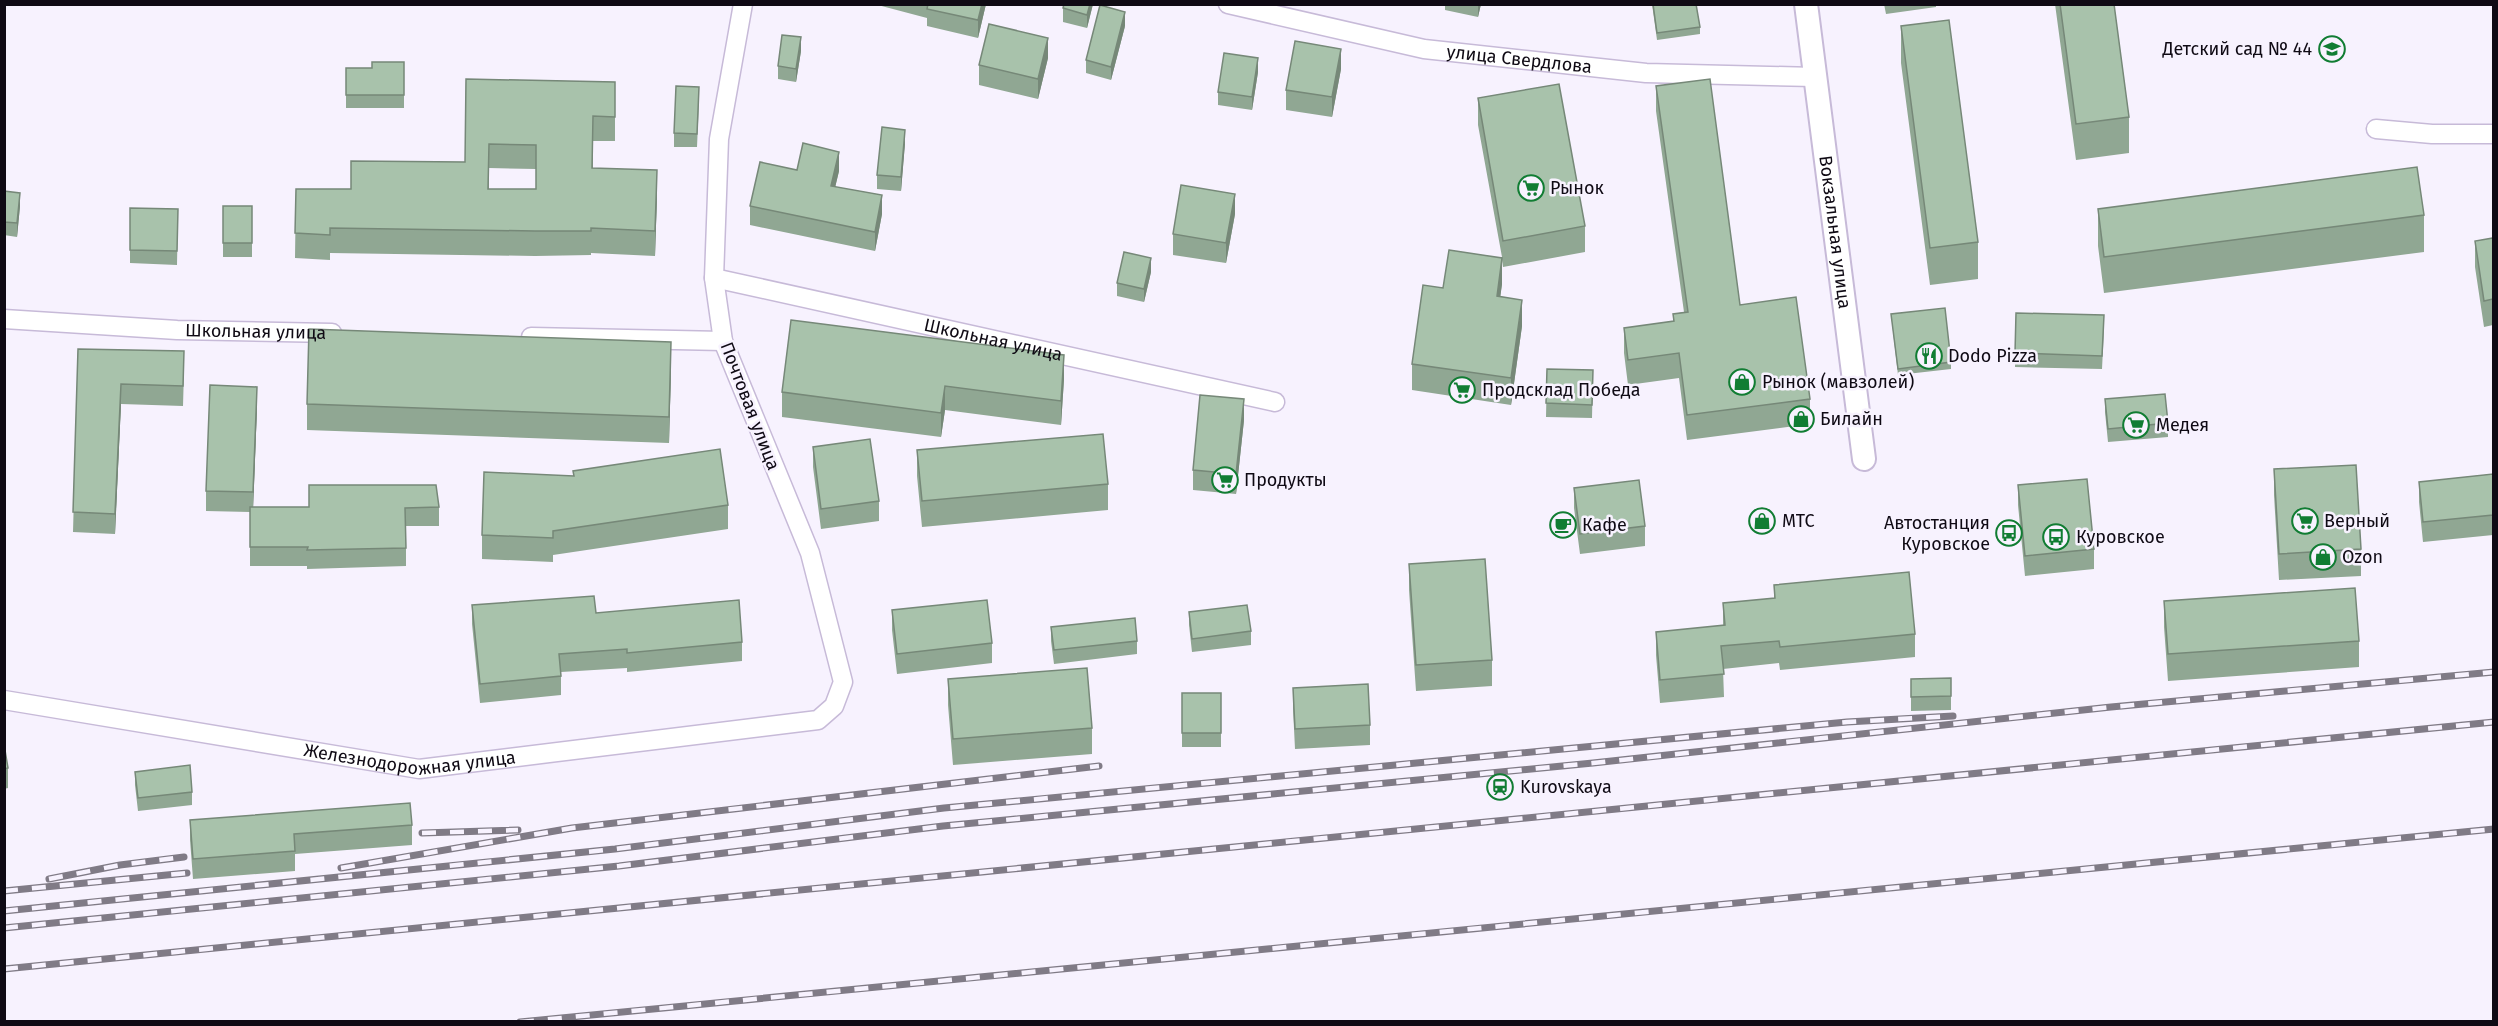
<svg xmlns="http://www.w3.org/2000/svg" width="2498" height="1026" viewBox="0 0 2498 1026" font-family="'Fira Sans',sans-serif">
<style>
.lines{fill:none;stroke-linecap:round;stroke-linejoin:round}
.minor-casing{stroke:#c7bad8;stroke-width:21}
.tertiary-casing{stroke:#c7bad8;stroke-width:26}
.minor{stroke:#fff;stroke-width:18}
.tertiary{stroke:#fff;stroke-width:22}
.rail-casing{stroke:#807b86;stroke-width:7}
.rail{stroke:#f7f2fe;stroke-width:4.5;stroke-dasharray:14;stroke-linecap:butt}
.wall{fill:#90a793;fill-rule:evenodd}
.shaded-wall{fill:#768878}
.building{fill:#a8c2ab;stroke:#768878;stroke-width:1.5;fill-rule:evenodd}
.labels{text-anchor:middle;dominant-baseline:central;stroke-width:5;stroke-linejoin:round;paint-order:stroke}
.poi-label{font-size:18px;fill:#0f0a14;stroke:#f7f2fe;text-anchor:start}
.street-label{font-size:18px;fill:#0f0a14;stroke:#f7f2fe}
</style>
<rect width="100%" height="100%" fill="#f7f2fe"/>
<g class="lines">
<g class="minor-casing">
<g id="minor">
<path id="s1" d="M1228,4L1424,49L1646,73L1815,77"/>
<path d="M2376,129L2432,134H2494"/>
<path id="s2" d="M714,278L1275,402"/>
<path id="s3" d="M4,319L177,330L332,333"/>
<path d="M531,337L723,341"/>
<path id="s4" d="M4,700L419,769L818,720L834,706L843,682L810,553L723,341L714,278L719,139L743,4"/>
</g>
</g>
<g class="tertiary-casing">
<g id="tertiary">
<path id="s5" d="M1806,4L1864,459"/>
</g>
</g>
<use href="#minor" class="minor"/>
<use href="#tertiary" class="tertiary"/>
<g class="rail-casing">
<path id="rail" d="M422,833L518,830
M341,868L572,828L1099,766
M49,879L120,865L184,857
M4,891L187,873
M4,911L615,849L944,808L1847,722L1953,716
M4,928L619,866L943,826L1593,763L2111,707L2494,672
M4,969L2494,722
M520,1022L2494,829"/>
</g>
<use href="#rail" class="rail"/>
</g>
<path class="wall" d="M874,4H986L978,38L927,26V18Z
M1093,4L1087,28L1063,22V8Z
M1437,4H1481L1478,17L1445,10V6Z
M1652,4H1696L1700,27V34L1657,40Z
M1884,4H1936V7L1886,14Z
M2055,4H2114L2129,117V153L2076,160Z
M1125,26L1111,80L1086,73V60Z
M1901,26L1978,242V279L1930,285L1901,63Z
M801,51L796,82L778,79V66Z
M1048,58L1038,99L979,85V65Z
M404,62V108H346V68H372Z
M1341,69L1332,117L1286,110V90Z
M1258,72L1252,110L1218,105V92Z
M466,79L615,82V141H593V168L657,195L655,256L591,253V255L535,256L330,253V260L295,258L296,189H351L465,162ZM489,168L536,169V189H489Z
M1656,86L1740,305L1810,399V424L1687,440L1679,378L1628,385L1624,353V328L1673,322V314L1684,312L1656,111Z
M1478,98L1585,226V252L1503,267L1502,260V284L1500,297L1522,326L1511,405L1412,390V364L1443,288L1502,257L1478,125Z
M699,101L697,147H674V133Z
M905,143L901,191L877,189V175Z
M797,170L839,171L835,187L882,214L875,251L750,225V206Z
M4,191L20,206L17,237L4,235Z
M223,206H252V257H223Z
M130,208L178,209L177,265L130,263Z
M2098,209L2424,215V252L2104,293L2098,246Z
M1235,214L1226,263L1173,255V234Z
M2493,238V325L2484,327L2475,267V241Z
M1151,272L1144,302L1117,296V283Z
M2016,313L2104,329L2102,369L2015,367Z
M1891,314L1951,362V369L1898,375Z
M78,349L184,371L183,406L121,404L115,534L73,532Z
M671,368L669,443L307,430V404Z
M1547,369L1593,370L1592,418L1546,417Z
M1064,379L1061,425L945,410L941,437L782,417V392Z
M2105,399L2168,423V437L2108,442L2105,412Z
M257,407L253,507H439V526H406V566L307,569V566H250V512L206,511V491Z
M1244,420L1236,494L1193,490V470Z
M813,447L879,501V521L821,529L813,467Z
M917,450L1108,484V510L922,527L917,476Z
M2274,469L2361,549V576L2279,580L2274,495Z
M573,471L728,505V529L553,555V562L482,559V535L573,476Z
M2493,474V535L2423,542L2419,502V482Z
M2018,485L2094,549V569L2025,576L2018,505Z
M1574,488L1645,526V546L1580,554L1574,508Z
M1409,564L1492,660V686L1416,691L1409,590Z
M1774,585L1915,634V657L1780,670L1779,663L1723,669L1724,697L1660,703L1656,655V632L1723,626V603L1774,599Z
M2164,601L2359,641V667L2168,681L2164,627Z
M472,605L596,613L742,642V661L627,672V668L561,672V695L480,703L472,624Z
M892,610L992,643V663L897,674L892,630Z
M1189,612L1251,631V645L1192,652L1189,625Z
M1051,627L1137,641V654L1054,664L1051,641Z
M1951,678V710L1911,711V679Z
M948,679L1092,728V754L953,765L948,705Z
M1293,688L1370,725V745L1295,749L1293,708Z
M1182,693H1221V747H1182Z
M4,744L8,768V788L4,789Z
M135,772L192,792V805L138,811L135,785Z
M190,820L412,825V845L295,854V871L193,879L190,840Z"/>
<path class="shaded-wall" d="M982,4H986L978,38V20Z
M1090,4H1093L1087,28V15Z
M1478,4H1481L1478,17Z
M1125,12V26L1111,80V67Z
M801,37V51L796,82V69Z
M1048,38V58L1038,99V79Z
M1341,49V69L1332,117V97Z
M1258,58V72L1252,110V97Z
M905,130V143L901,191V177Z
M839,152V171L831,205V186Z
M657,170V195L655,256V231Z
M20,193V206L17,237V223Z
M1235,194V214L1226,263V243Z
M882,195V214L875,251V232Z
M1151,258V272L1144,302V289Z
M1502,258V284L1497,322V296Z
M1522,300V326L1511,405V378Z
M671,342V368L669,443V417Z
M1064,355V379L1061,425V401Z
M121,384V404L115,534V514Z
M945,386V410L941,437V413Z
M257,387V407L253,512V492Z
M1244,399V420L1236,494V474Z"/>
<path class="building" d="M928,4H982L978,20L927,9Z
M1064,4H1090L1087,15L1063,8Z
M1653,4H1696L1700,27L1657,33Z
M2060,4H2114L2129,117L2076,124Z
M1100,5L1125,12L1111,67L1086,60Z
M1949,20L1978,242L1930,248L1901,26Z
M989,24L1048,38L1038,79L979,65Z
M782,35L801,37L796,69L778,66Z
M1295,41L1341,49L1332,97L1286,90Z
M1224,53L1258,58L1252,97L1218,92Z
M372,62H404V95H346V68H372Z
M466,79L615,82V117L593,116L592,168L657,170L655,231L591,228V231H535L330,228V235L295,233L296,189H351V161L465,162ZM489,144L536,145V189H488Z
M1710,79L1740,305L1796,297L1810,399L1687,415L1679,353L1628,360L1624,328L1674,321L1673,314L1688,312L1656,86Z
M1559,84L1585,226L1503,241L1478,98Z
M676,86L699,87L697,134L674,133Z
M882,127L905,130L901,177L877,175Z
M803,143L839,152L831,186L882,195L875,232L750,206L760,162L797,170Z
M2417,167L2424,215L2104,257L2098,209Z
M1181,185L1235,194L1226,243L1173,234Z
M4,191L20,193L17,223L4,222Z
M223,206H252V243H223Z
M130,208L178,209L177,251L130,250Z
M2493,238V299L2484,301L2475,241Z
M1449,250L1502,258L1497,296L1522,300L1511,378L1412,364L1423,285L1443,288Z
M1124,252L1151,258L1144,289L1117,283Z
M1945,308L1951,362L1898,369L1891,314Z
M2016,313L2104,315L2102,356L2015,353Z
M791,320L1064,355L1061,401L945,386L941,413L782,392Z
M309,329L671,342L669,417L307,404Z
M78,349L184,351L183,386L121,384L115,514L73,512Z
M1547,369L1593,370L1592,405L1546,403Z
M210,385L257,387L253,492L206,491Z
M2165,394L2168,423L2108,429L2105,399Z
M1200,395L1244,399L1236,474L1193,470Z
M1103,434L1108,484L922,501L917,450Z
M870,439L879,501L821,509L813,447Z
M720,449L728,505L553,531V538L482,535L484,472L574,476L573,471Z
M2356,465L2361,549L2279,554L2274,469Z
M2493,474V515L2423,522L2419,482Z
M2087,479L2094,549L2025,556L2018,485Z
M1639,480L1645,526L1580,534L1574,488Z
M309,485H436L439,507L405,508L406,548L307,550L308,547H250V507H309Z
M1485,559L1492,660L1416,665L1409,564Z
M1909,572L1915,634L1780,647L1779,641L1721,646L1724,674L1660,680L1656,632L1725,625L1723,603L1775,598L1774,585Z
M2355,588L2359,641L2168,654L2164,601Z
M594,596L596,613L739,600L742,642L627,653V649L559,654L561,676L480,684L472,605Z
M987,600L992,643L897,654L892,610Z
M1247,605L1251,631L1192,639L1189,612Z
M1135,618L1137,641L1054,650L1051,627Z
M1087,668L1092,728L953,739L948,679Z
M1951,678V696L1911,697V679Z
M1368,684L1370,725L1295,729L1293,688Z
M1182,693H1221V733H1182Z
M4,744L8,768L4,769Z
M190,765L192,792L138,798L135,772Z
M410,803L412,825L294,834L295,851L193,859L190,820Z"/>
<defs>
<g id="school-ring" transform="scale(1.35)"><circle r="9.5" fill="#f7f2fe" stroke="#117d33" stroke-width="1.5"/><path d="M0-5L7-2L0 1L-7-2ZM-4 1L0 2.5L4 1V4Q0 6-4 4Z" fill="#117d33"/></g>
<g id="supermarket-ring" transform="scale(1.35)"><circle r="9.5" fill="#f7f2fe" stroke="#117d33" stroke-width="1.5"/><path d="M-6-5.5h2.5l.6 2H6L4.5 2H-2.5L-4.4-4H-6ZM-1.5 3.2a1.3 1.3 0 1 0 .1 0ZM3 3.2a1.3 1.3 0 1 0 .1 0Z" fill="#117d33"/></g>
<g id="restaurant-ring" transform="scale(1.35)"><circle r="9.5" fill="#f7f2fe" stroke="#117d33" stroke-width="1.5"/><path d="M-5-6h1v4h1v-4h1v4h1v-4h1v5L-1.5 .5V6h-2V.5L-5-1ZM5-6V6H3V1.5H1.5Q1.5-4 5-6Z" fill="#117d33"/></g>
<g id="shop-ring" transform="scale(1.35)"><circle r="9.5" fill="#f7f2fe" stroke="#117d33" stroke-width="1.5"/><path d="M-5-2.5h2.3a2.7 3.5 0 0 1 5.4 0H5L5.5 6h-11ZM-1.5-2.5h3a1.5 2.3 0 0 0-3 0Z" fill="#117d33"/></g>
<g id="cafe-ring" transform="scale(1.35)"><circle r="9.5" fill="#f7f2fe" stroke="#117d33" stroke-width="1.5"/><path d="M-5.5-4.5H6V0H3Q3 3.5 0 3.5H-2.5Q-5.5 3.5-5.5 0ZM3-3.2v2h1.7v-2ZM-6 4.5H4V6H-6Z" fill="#117d33"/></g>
<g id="bus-ring" transform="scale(1.35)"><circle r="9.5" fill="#f7f2fe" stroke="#117d33" stroke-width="1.5"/><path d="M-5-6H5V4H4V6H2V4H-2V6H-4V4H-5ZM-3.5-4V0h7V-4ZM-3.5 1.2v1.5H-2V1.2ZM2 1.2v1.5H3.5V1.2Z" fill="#117d33"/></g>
<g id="station-ring" transform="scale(1.35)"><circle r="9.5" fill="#f7f2fe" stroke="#117d33" stroke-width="1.5"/><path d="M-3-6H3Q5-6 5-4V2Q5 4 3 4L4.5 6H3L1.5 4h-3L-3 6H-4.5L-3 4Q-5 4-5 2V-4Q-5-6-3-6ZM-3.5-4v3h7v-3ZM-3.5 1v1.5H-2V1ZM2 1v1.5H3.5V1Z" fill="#117d33"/></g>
</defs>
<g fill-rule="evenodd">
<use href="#school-ring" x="2332" y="49"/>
<use href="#supermarket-ring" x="1531" y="188"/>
<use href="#restaurant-ring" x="1929" y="356"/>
<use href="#shop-ring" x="1742" y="382"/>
<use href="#supermarket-ring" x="1462" y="390"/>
<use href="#shop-ring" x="1801" y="419"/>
<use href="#supermarket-ring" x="2136" y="425"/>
<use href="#supermarket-ring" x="1225" y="480"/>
<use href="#shop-ring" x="1762" y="521"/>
<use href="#supermarket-ring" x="2305" y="521"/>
<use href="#cafe-ring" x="1563" y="525"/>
<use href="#bus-ring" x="2009" y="533"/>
<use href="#bus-ring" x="2056" y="537"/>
<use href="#shop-ring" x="2323" y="557"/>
<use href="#station-ring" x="1500" y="787"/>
</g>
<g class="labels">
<g class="poi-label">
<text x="2312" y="49" text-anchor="end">Детский сад № 44</text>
<text x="1550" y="188">Рынок</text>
<text x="1948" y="356">Dodo Pizza</text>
<text x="1762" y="382">Рынок (мавзолей)</text>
<text x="1482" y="390">Продсклад Победа</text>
<text x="1820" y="419">Билайн</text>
<text x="2156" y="425">Медея</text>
<text x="1244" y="480">Продукты</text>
<text x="1782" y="521">МТС</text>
<text x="2324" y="521">Верный</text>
<text x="1990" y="523" text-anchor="end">Автостанция<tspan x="1990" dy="21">Куровское</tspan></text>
<text x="1582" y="525">Кафе</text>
<text x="2076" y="537">Куровское</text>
<text x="2342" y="557">Ozon</text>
<text x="1520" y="787">Kurovskaya</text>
</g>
<g class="street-label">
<text stroke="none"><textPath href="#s1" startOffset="297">улица Свердлова</textPath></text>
<text stroke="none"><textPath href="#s5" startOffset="230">Вокзальная улица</textPath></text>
<text stroke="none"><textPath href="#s3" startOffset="252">Школьная улица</textPath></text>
<text stroke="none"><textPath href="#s2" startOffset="286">Школьная улица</textPath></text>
<text transform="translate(750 406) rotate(69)">Почтовая улица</text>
<text stroke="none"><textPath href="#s4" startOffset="411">Железнодорожная улица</textPath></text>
</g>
</g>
<rect width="2498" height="1026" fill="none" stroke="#0f0a14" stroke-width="12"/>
</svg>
